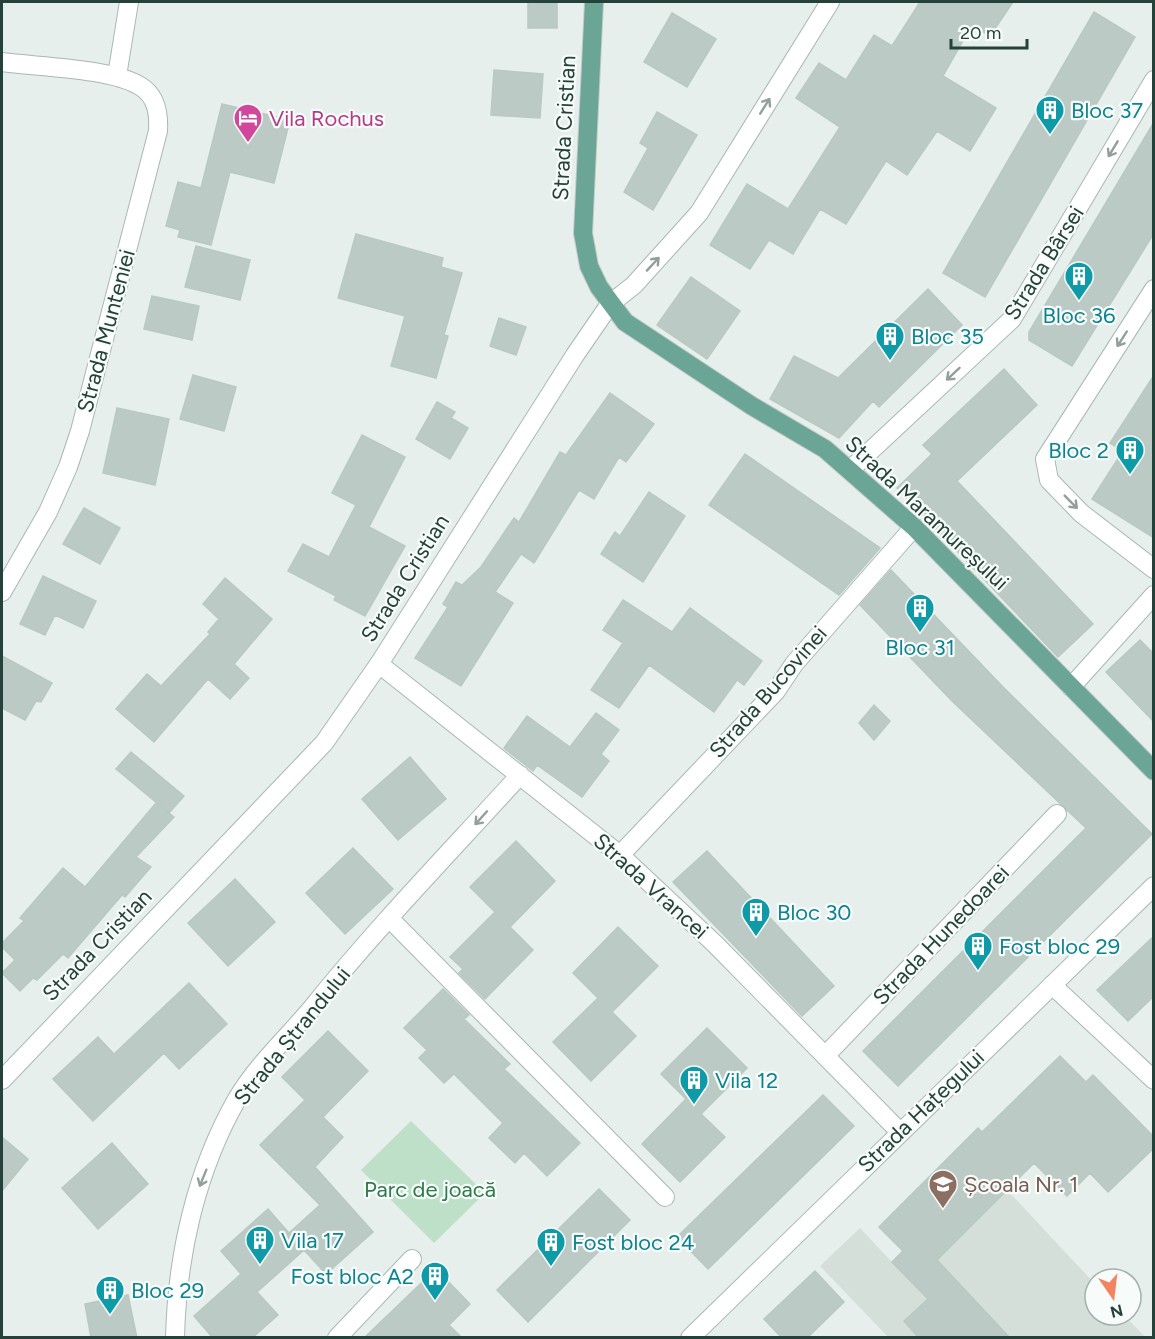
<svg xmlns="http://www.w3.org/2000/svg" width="1155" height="1339" viewBox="0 0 1155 1339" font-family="Figtree,sans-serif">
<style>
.built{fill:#d4dfda}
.green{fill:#bfe0c8}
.building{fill:#bbcac4;stroke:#b8c9c2;stroke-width:1.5}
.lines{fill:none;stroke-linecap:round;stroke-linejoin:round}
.minor-casing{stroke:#a8b8b2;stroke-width:20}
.tertiary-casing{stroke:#a8b8b2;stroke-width:20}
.primary-casing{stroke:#c2cac8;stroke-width:20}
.minor{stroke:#fff;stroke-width:18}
.tertiary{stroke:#fff;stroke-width:18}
.primary{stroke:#6aa596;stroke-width:18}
.oneway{stroke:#92a09c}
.labels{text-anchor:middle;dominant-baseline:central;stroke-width:4.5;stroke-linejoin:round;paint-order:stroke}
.culture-label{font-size:22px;fill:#0d838f;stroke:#f7fbf9;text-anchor:start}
.hotel-label{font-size:22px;fill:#b23c85;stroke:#f7fbf9;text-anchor:start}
.street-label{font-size:22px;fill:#24423a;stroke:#f7fbf9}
.education-label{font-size:22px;fill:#785e54;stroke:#f7fbf9;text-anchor:start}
.park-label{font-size:22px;fill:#2d7a4b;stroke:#f7fbf9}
</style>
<rect width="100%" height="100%" fill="#e6efeb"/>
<path class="built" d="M1007,1190L1095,1284V1315H1124L1145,1337H888L820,1266L860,1228L906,1277Z"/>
<path class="green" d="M411,1121L485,1193L434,1243L361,1170Z"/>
<path class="building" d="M528,2H557V28H528Z
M920,2H1013L990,36L972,25L943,76L996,108L970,151L937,131L907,175L886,161L846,224L820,209L793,254L769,240L750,269L710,245L747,184L788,209L840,127L796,98L819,63L846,80L874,35L892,46Z
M1094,12L1135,37L985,297L943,273Z
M672,13L716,39L687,87L644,62Z
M494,70L543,74L540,118L491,115Z
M222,104L290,120L274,183L230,172L211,245L178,237L180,230L166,226L178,182L201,188Z
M657,112L697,135L653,210L624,192L648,148L640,143Z
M1154,122V233L1072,366L1029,340V332Z
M356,234L443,258L441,267L462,273L444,335L448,336L436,378L391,366L405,316L338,298Z
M196,246L250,260L240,300L185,287Z
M691,277L740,311L707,359L657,325Z
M928,289L962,325L879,407L873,401L839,438L770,399L794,356L838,378Z
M152,296L199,306L192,340L144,329Z
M499,318L526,327L516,355L490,346Z
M1004,369L1037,405L957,481L1093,624L1058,657L897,488L932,454L923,445Z
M193,375L236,387L224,431L180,419Z
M1154,375V538L1092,499L1123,451L1110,443Z
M610,393L654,424L626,462L619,457L594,499L579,490L534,563L521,554L495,592L513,603L461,686L415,658L448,607L443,604L456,582L462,585L481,567L514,518L519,522L560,452L566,455Z
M437,402L455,412L451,418L468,428L450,459L416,439Z
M117,408L169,419L155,485L103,473Z
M362,435L405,457L369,527L405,546L365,616L334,600L336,596L288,571L303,544L329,557L356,505L332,493Z
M745,454L880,548L839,595L709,505Z
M649,492L685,516L643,582L601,554L615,532L620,536Z
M84,508L120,528L100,564L63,544Z
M891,570L1004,688L1152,834L898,1086L863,1051L1086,828L952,701L860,605Z
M43,576L96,601L83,628L55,615L45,635L20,624Z
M225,578L272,619L234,664L249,678L230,699L208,679L154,742L116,709L147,674L161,686L210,634L208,632L219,619L203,604Z
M623,600L672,632L690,608L762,661L744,685L737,680L714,712L649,665L619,708L591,690L623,643L603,630Z
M1140,640L1154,654V722L1106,672Z
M2,656L52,683L41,702L36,701L25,720L2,708Z
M874,705L890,721L874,740L859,723Z
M596,713L619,730L601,754L609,761L582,797L537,765L533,771L504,748L527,716L570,747Z
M131,752L184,796L169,813L116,769Z
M410,757L446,799L398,840L362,799Z
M156,803L174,817L136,857L151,867L125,897L122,895L68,958L63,954L37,980L33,978L20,991L2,973L15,960L2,947V943L24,921L20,918L63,868L85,887Z
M516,841L555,881L510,927L533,950L485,999L459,973L463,969L450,957L495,912L470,887Z
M353,848L393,889L345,934L306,893Z
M707,851L834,986L802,1016L673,882Z
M235,879L275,922L228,966L188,923Z
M618,927L658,966L612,1012L636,1036L591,1081L553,1042L598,998L573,973Z
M1154,936V996L1128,1021L1097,990Z
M189,983L227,1024L179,1069L164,1053L93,1121L53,1079L98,1037L114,1054Z
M443,989L469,1015L464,1019L510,1064L504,1069L580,1143L547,1176L524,1153L515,1163L489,1138L503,1123L454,1074L444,1083L419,1058L427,1050L404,1028Z
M707,1028L747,1068L701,1114L725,1137L680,1182L642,1144L686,1099L661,1074Z
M328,1031L368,1071L323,1117L343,1137L315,1167L373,1232L326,1274L304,1250L257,1292L278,1315L252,1338H213L194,1316L241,1274L221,1251L268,1209L289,1233L320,1205L260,1145L305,1100L282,1077Z
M1060,1056L1086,1082L1093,1075L1154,1137V1148L1108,1192L1090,1173L1067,1196L1034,1163L937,1260L1010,1338H919L904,1321L928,1299L892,1262L903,1251L879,1227L978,1128L982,1132Z
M823,1095L854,1126L708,1269L677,1237Z
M2,1137L28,1159L2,1191Z
M112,1143L148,1184L98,1229L62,1188Z
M599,1189L630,1220L528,1322L497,1290Z
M436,1269L470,1304L449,1325L462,1338H364Z
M815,1271L844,1302L807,1338H782L764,1319Z
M128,1295L137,1338H91L85,1304Z"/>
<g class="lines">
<g class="minor-casing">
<path id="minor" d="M2,62C38,67 110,68 140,86C157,96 159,114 158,131L80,431L68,467L48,512L2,592
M117,76L129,2
M1154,289L1045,459L1049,480L1081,513L1154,569
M851,469L1012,319L1154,80
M379,664L620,855L715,944L900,1132
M1071,687L1154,595
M620,855L776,691L794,664L914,527
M390,919L665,1197
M1052,985L1154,1080
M825,1056L1057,814
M175,1338C177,1255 196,1171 237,1099C257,1065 287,1038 312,1008C377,927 450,852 520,775
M337,1338L412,1259"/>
</g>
<g class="tertiary-casing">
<path id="tertiary" d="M2,1080L324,743L379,664L575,355L610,304L634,285L699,213L830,2
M690,1338L1154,886"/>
</g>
<g class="primary-casing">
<path id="primary" d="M594,2L583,233L589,266L599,287L625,322L752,406L825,449L914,527L1154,771"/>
</g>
<use href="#minor" class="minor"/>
<use href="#tertiary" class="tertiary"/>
<use href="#primary" class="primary"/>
</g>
<defs><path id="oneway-shaft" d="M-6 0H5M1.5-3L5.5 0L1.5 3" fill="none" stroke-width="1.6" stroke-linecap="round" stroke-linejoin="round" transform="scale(1.5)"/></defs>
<g class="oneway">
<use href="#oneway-shaft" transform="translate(765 106) rotate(-58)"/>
<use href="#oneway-shaft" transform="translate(1113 149) rotate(121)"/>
<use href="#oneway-shaft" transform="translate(653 264) rotate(-47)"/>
<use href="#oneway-shaft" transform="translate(1122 339) rotate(123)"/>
<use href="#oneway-shaft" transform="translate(953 374) rotate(137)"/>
<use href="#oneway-shaft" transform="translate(1071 502) rotate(45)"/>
<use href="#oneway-shaft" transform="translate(481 818) rotate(132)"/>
<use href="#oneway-shaft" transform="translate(203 1178) rotate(112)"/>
</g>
<defs>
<g id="building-pin" transform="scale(1.5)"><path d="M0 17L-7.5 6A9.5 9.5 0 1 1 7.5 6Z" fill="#0f9aa8" stroke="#f7fbf9"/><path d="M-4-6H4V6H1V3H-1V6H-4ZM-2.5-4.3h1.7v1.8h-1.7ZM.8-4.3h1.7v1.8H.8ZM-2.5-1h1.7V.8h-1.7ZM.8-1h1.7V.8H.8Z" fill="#fff"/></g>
<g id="hotel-pin" transform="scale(1.5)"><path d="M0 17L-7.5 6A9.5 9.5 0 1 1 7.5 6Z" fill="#d1479c" stroke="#f7fbf9"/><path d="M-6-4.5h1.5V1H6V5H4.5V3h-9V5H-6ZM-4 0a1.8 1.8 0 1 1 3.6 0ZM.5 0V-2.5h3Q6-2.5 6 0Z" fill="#fff"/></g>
<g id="school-pin" transform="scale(1.5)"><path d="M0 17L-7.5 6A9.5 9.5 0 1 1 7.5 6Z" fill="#8d6e63" stroke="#f7fbf9"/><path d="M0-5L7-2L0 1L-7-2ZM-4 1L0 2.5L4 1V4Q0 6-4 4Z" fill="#fff"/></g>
</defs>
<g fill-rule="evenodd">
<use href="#building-pin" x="1050" y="110"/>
<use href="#hotel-pin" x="248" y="118"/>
<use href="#building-pin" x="1079" y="276"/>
<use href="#building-pin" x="890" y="336"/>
<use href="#building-pin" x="1130" y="450"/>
<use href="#building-pin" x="920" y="608"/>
<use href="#building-pin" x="756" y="912"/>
<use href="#building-pin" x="978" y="946"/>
<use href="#building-pin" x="694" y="1080"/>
<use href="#school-pin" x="943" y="1184"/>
<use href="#building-pin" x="260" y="1240"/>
<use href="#building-pin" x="551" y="1242"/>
<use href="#building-pin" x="435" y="1276"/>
<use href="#building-pin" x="110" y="1290"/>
</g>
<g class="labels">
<g class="culture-label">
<text x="1071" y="110">Bloc 37</text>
<text x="1079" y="315" text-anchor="middle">Bloc 36</text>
<text x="911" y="336">Bloc 35</text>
<text x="1109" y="450" text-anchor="end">Bloc 2</text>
<text x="920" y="647" text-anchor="middle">Bloc 31</text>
<text x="777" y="912">Bloc 30</text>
<text x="999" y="946">Fost bloc 29</text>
<text x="715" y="1080">Vila 12</text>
<text x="281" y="1240">Vila 17</text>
<text x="572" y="1242">Fost bloc 24</text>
<text x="414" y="1276" text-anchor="end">Fost bloc A2</text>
<text x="131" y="1290">Bloc 29</text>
</g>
<g class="hotel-label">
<text x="269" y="118">Vila Rochus</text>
</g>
<g class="street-label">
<text transform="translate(564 128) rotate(-87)">Strada Cristian</text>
<text transform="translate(1044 263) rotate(-58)">Strada Bârsei</text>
<text transform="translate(106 331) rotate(-75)">Strada Munteniei</text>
<text transform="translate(927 513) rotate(43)">Strada Maramureșului</text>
<text transform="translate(405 578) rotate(-58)">Strada Cristian</text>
<text transform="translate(768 692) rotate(-49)">Strada Bucovinei</text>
<text transform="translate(651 886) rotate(42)">Strada Vrancei</text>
<text transform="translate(941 935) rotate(-46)">Strada Hunedoarei</text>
<text transform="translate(97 945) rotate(-46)">Strada Cristian</text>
<text transform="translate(292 1036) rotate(-51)">Strada Ștrandului</text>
<text transform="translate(921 1111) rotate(-44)">Strada Hațegului</text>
</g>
<g class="education-label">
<text x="964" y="1184">Școala Nr. 1</text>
</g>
<g class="park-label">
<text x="430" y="1189">Parc de joacă</text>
</g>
</g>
<rect width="1155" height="1339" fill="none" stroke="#24423a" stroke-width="6"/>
<g transform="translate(1113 1297) rotate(166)"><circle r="28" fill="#f7fbf9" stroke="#a3b1ad" stroke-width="1.5"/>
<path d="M0-4.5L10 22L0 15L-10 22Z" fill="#f4845f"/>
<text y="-9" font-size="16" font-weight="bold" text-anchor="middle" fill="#24423a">N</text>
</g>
<path d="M951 39v9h76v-9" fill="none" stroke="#24423a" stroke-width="3"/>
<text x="960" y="39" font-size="18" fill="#24423a" stroke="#f7fbf9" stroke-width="4.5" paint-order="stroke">20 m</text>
</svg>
